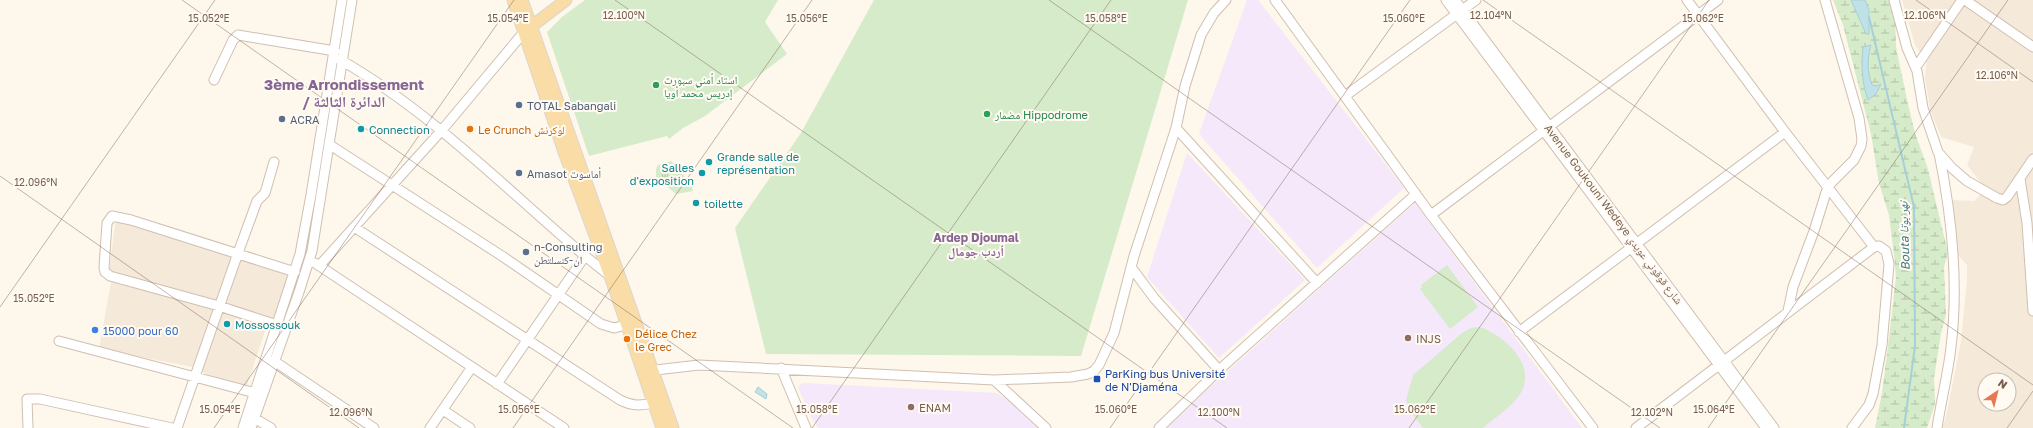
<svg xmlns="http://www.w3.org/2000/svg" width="2033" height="428" viewBox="0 0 2033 428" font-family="'Golos Text','Noto Naskh Arabic',sans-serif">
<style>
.residential{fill:#f5e9da;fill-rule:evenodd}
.education{fill:#f4e8fa}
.green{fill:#d6ebca}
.wetland{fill:url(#wetland-marsh)}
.park{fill:url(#park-tufts)}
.water{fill:#c0e1e7;stroke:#a6d0d9}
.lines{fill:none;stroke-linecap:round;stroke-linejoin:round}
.stream{stroke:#a6d0d9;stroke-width:2}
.minor-casing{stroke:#d0bfb0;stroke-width:11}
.major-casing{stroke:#dcd5d1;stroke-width:13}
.minor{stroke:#fff;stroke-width:9}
.major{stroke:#fadda6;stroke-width:11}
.ticks{fill:none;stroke:#795e4e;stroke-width:1;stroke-opacity:0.45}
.leisure-dot{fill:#2e9e5b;stroke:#fffbf3;stroke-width:1.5}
.service-dot{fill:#5c6f8a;stroke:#fffbf3;stroke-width:1.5}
.culture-dot{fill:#0f9aa8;stroke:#fffbf3;stroke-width:1.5}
.food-dot{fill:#e8710a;stroke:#fffbf3;stroke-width:1.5}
.shop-dot{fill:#3f7fe0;stroke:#fffbf3;stroke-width:1.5}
.education-dot{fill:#8d6e63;stroke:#fffbf3;stroke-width:1.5}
.transit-dot{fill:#1a4fb4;stroke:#fffbf3;stroke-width:1.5}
.labels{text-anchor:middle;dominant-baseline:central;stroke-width:4;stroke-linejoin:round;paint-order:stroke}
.leisure-label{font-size:11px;fill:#27864d;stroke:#fffbf3;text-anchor:start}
.service-label{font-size:11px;fill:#4e5e75;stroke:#fffbf3;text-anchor:start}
.culture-label{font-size:11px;fill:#0d838f;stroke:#fffbf3;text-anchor:start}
.food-label{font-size:11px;fill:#c56008;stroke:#fffbf3;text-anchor:start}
.street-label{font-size:11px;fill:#795e4e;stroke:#fffbf3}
.shop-label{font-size:11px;fill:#366cbe;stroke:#fffbf3;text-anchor:start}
.education-label{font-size:11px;fill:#785e54;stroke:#fffbf3;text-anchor:start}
.transit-label{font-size:11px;fill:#164399;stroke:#fffbf3;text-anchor:start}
.water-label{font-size:12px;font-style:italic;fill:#437885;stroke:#fffbf3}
.neighbourhood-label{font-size:12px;font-weight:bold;fill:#866694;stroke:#fffbf3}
.district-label{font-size:15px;font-weight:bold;fill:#866694;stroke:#fffbf3}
.ticks-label{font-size:10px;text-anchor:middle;fill:#795e4e;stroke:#fffbf3;stroke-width:4;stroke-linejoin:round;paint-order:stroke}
</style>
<defs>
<pattern id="wetland-marsh" width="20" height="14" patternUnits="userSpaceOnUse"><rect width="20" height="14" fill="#d6ebca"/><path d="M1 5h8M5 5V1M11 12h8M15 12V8" fill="none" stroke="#b2c2a6"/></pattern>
<pattern id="park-tufts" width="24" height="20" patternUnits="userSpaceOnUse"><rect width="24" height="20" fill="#d6ebca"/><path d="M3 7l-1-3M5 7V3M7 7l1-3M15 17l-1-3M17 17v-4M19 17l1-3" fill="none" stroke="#b2c2a6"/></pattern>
</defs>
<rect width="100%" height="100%" fill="#fdf7ec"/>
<path class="residential" d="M1902,0H2033V428H1942L1946,417L1961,342L1967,280V265L1955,252L1951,200L1974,201L1986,189L1967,165L1974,147L1941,137L1930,109L1925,78L1927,56L1919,51L1915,45ZM1985,380H2009V404H1985Z
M116,217L290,274L275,322L109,271Z
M111,282L214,307L193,367L99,349Z
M219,311L266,328L246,388L199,371Z"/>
<path class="education" d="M1247,0H1258L1404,188L1317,268L1199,134Z
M1187,153L1305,280L1219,358L1147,277Z
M1415,203L1582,428H1167L1199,397Z
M803,383L996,393L1007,399L1038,428H818L810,415L798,387Z"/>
<path class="green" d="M585,0H778L765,22L787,54L705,116L683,128L669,139L667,136L589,156L547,32L562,17Z
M874,0H1188L1081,356L766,354L735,228L801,133Z
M1447,265L1478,307L1450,329L1420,289L1422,287L1421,285Z
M1480,327C1507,337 1540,368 1518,397C1509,409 1494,418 1483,428H1423L1411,412L1406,400L1413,375L1462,333L1471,328Z"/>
<path class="wetland" d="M1833,0H1890L1895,14L1896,47L1908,104L1915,133L1928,169L1948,253L1944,267L1946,315L1941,333L1934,378L1935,404L1927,428H1875L1882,393L1889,338L1896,277L1894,255L1889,215L1879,183L1871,134L1843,25Z"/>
<path class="park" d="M671,161L691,184L693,191L676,194L656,177V169L658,165Z"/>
<path class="water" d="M1851,0H1865L1869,10V34H1866Z
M1871,45C1867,60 1867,71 1872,85L1877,86L1881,84L1876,94L1868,100C1862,84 1861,65 1863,47Z
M758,387L767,394L766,399L755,392Z"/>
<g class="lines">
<path class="stream" d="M1869,17L1914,207L1915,346L1904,428"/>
<g class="minor-casing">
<path id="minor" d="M1275,0L1431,215L1593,428
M1446,0L1766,428
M1455,0L1774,428
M1687,0L1785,132L1874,247L1879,246L1886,251L1889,264L1882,345L1873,394L1869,405L1852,428
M1894,0L1907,48L1917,71L1923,108L1938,152L1952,168L1967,181L1997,198L2003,200L2007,197L2033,159
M1965,0L2033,47
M1462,10L1476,0
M339,59C430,111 505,188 585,256
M1916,67L1962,0
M214,80L233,40L238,35L335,51
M1345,96L1457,14
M1176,128L1317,283
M330,145L502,256L601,324L614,328L626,325
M2020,179L2027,223L2033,311
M1431,215L1718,0
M354,227L620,400C632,406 640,406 653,403
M315,263L564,428
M319,266L442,130L524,32
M1131,267L1154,298L1219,370
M1788,311L1793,287L1814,231L1828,186L1854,160L1861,146L1862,139L1859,118L1825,0
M277,325L219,306L110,276L105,272L104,268L107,223L112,216L131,220L295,272
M1519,332L1785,132
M59,341L255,393
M274,361L374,428
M781,368L806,428
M647,371L699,365L994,380L1071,377L1088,374L1094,371L1099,365L1114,333L1134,256L1176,128L1185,86L1201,35L1214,13L1226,0
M994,380L1046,428
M497,384L585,256L610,276
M443,410L470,428
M254,418L271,428
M28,428L27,399H40L172,428
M177,428L238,253L257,201L265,193L274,162
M243,428L300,254L311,195L342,0
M251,428L299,292L312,251L352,0
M430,428L472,367
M1159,428L1219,370L1416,194
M1636,428L1874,247
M1937,428C1941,401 1948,374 1951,347C1959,282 1952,217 1939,153"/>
</g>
<g class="major-casing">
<path id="major" d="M513,0L564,152L610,276L662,428
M522,0L673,428
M528,29L566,0"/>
</g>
<use href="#minor" class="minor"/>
<use href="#major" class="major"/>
</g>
<path class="ticks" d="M182,0L793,428M615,0L1227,428M1049,0L1660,428M1483,0L2033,385M1916,0L2033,82M0,176L359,428M0,307L215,0M214,428L514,0M513,428L812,0M812,428L1111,0M1110,428L1410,0M1409,428L1709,0M1708,428L2008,0M2007,428L2033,391"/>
<g class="leisure-dot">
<circle cx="656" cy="85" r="4"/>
<circle cx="987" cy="114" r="4"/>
</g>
<g class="service-dot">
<circle cx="519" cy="105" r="4"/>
<circle cx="282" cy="119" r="4"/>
<circle cx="519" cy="173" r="4"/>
<circle cx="526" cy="252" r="4"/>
</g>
<g class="culture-dot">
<circle cx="361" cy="129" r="4"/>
<circle cx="709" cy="162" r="4"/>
<circle cx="702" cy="173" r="4"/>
<circle cx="696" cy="203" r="4"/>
<circle cx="227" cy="324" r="4"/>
</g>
<g class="food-dot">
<circle cx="470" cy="129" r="4"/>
<circle cx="627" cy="339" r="4"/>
</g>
<circle class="shop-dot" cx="95" cy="330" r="4"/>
<g class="education-dot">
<circle cx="1408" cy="338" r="4"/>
<circle cx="911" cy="407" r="4"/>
</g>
<rect class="transit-dot" x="1093" y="375" width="8" height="8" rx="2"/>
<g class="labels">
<g class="leisure-label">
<text x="664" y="79">استاد أمني سبورت<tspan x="664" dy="13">إدريس محمد أويا</tspan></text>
<text x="995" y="114">مضمار Hippodrome</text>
</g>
<g class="service-label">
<text x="527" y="105">TOTAL Sabangali</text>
<text x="290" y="119">ACRA</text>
<text x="527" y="173">Amasot أماسوت</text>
<text x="534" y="246">n-Consulting<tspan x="534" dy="13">ان-كنسلتطن</tspan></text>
</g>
<g class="culture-label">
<text x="369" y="129">Connection</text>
<text x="717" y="156">Grande salle de<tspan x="717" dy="13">représentation</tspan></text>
<text x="694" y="167" text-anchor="end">Salles<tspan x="694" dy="13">d'exposition</tspan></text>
<text x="704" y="203">toilette</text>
<text x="235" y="324">Mossossouk</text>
</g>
<g class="food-label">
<text x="478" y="129">Le Crunch لوكرنش</text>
<text x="635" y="333">Délice Chez<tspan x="635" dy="13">le Grec</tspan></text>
</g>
<g class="street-label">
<text transform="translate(1614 214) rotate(53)">Avenue Goukouni Wedeye شارع قوقوني عويدي</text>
</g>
<g class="shop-label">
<text x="103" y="330">15000 pour 60</text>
</g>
<g class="education-label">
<text x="1416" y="338">INJS</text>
<text x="919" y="407">ENAM</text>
</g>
<g class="transit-label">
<text x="1105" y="373">ParKing bus Université<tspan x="1105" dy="13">de N'Djaména</tspan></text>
</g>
<g class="water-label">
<text transform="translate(1904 236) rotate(-92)">Bouta نهر بوتا</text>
</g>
<g class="neighbourhood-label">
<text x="976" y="237">Ardep Djoumal<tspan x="976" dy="14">أردب جومال</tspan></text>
</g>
<g class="district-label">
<text x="344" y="84">3ème Arrondissement<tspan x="344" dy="17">/ الدائرة الثالثة</tspan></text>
</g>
</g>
<g class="ticks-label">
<text x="1925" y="19">12.106°N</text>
<text x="624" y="19">12.100°N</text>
<text x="1491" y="19">12.104°N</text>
<text x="209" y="22">15.052°E</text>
<text x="508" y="22">15.054°E</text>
<text x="807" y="22">15.056°E</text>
<text x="1106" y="22">15.058°E</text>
<text x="1404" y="22">15.060°E</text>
<text x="1703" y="22">15.062°E</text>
<text x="1997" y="79">12.106°N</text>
<text x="36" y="186">12.096°N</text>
<text x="34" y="302">15.052°E</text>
<text x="220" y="413">15.054°E</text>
<text x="519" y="413">15.056°E</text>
<text x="817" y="413">15.058°E</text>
<text x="1116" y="413">15.060°E</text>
<text x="1415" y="413">15.062°E</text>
<text x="1714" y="413">15.064°E</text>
<text x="351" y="416">12.096°N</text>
<text x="1219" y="416">12.100°N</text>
<text x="1652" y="416">12.102°N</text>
</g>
<g transform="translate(1997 392) rotate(35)"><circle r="19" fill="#fffbf3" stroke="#c9bcb1"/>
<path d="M0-3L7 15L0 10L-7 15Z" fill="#e57853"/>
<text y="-6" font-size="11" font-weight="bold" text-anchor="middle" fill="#795e4e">N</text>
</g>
</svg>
